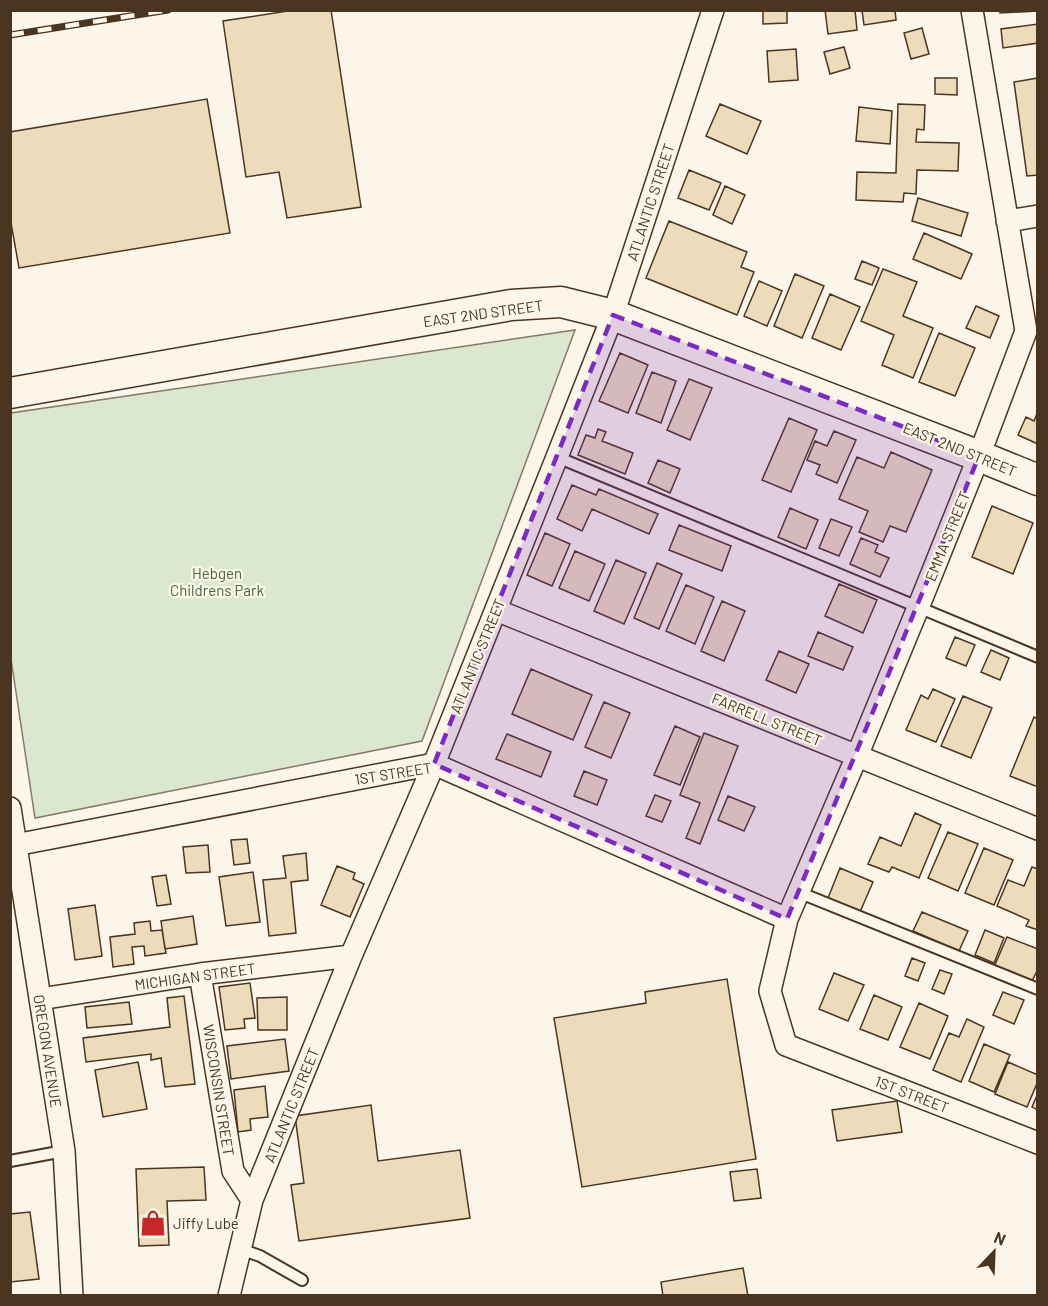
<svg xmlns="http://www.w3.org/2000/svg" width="1048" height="1306" viewBox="0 0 1048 1306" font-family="Barlow,sans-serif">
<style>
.green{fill:#dce7d0;stroke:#887966;stroke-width:1.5}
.building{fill:#ecdcbc;stroke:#4a3520;stroke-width:1.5}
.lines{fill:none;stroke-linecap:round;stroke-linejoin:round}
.lane-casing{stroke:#4a3520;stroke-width:14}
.street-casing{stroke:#4a3520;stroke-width:24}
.secondary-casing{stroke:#4a3520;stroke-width:33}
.lane{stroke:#fbf6e9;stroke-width:10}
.street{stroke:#fbf6e9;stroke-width:21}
.secondary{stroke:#fbf6e9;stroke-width:30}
.rail-casing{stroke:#4a3520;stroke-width:7}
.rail{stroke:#fbf6e9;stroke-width:4.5;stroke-dasharray:14;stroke-linecap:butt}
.marked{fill:#7b2cbf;fill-opacity:0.2;stroke:#7b2cbf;stroke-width:4.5;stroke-dasharray:12 8;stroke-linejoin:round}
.labels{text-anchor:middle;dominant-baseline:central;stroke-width:4.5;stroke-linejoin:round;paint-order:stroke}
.street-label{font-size:15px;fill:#4a3520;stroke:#fbf6e9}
.park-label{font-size:15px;fill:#436837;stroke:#fbf6e9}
.poi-label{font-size:15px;fill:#4a3520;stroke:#fbf6e9;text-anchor:start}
</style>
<rect width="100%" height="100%" fill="#fbf6e9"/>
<path class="green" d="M575,330L422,741L35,818L11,659V413Z"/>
<path class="building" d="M294,10H331L361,207L287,218L279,172L246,177L223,21Z
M763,10H787V23L763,24Z
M825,10H855L857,30L828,34Z
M862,10H895L896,20L864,25Z
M1000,10H1038V11L1000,13Z
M1038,24V43L1003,48L1001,29Z
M922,28L929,54L911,59L904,33Z
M844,47L850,68L830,74L824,52Z
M796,49L798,80L769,82L767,51Z
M935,78H957V95L935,94Z
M1038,78V175L1027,176L1014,82Z
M207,99L230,233L19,268L10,217V132Z
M720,104L761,121L747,154L706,136Z
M898,104L925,105L924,130L917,129L916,142L959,143L958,171L917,170L916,194L904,193L903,202L856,200L857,172L896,173Z
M859,107L892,111L890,144L856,141Z
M689,170L721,183L709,210L678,198Z
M725,186L745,195L732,224L713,215Z
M918,198L968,213L961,236L912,221Z
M669,221L747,252L741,267L754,272L737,315L646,278Z
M924,233L972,254L961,279L913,259Z
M862,261L879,268L872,285L855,279Z
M883,269L917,282L903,316L933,328L913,378L882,365L894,335L861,321Z
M795,274L824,286L802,338L774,326Z
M759,281L782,291L767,326L744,316Z
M830,294L860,307L841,350L812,338Z
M976,306L999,316L990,338L966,328Z
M939,333L975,348L955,396L919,382Z
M620,353L648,365L628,413L599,401Z
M652,372L676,381L661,423L636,413Z
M689,379L712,388L690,440L667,430Z
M1038,411V444L1018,435L1026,417L1034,421Z
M789,418L817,430L791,492L762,480Z
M598,429L606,432L602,441L633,453L625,474L578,455L586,435L595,438Z
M834,431L856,440L837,483L816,474L820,465L807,460L815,441L827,446Z
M891,452L932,470L906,532L890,526L883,542L859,532L868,511L839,499L857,457L884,468Z
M658,460L680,469L670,493L648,483Z
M572,485L596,495L599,489L658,514L649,534L592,509L582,531L557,519Z
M992,506L1033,523L1013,574L972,557Z
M790,508L818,520L806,549L778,537Z
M831,519L852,527L839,556L819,548Z
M679,525L731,546L722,571L669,550Z
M545,533L570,544L552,586L527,575Z
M861,538L878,545L875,552L889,558L880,577L850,564Z
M575,551L605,564L589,601L559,588Z
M616,560L646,573L624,624L594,611Z
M657,563L682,574L659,629L634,618Z
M839,584L877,600L863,633L825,616Z
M686,585L714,597L695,644L666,631Z
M722,601L745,611L724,661L701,651Z
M818,632L853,647L843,670L808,656Z
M955,637L975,645L966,666L946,658Z
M991,650L1009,658L1000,680L981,672Z
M779,651L809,664L796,693L766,680Z
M531,669L592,695L573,740L512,714Z
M933,689L955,699L936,742L906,730L921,695L928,699Z
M963,696L992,708L971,758L941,746Z
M604,702L630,713L611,758L585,747Z
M1034,717L1038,719V787L1010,776Z
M675,726L700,737L680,785L654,775Z
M704,733L738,746L700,844L686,838L700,803L680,795Z
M507,734L551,752L541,777L496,759Z
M584,771L607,780L597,805L574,796Z
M655,795L671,801L662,822L646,816Z
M728,796L755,807L744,831L718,820Z
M915,813L941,825L919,878L892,867L889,872L868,864L880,837L901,846Z
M948,832L978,844L958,891L928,878Z
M247,839L250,863L234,865L231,840Z
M208,845L210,872L186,873L183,847Z
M984,848L1013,860L994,905L965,893Z
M306,853L308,880L291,882L296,933L269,936L263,880L286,878L283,856Z
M337,866L355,873L353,879L364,884L350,917L321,905Z
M1032,867L1038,869V930L1026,926L1029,920L997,906L1008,880L1024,886Z
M840,868L873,882L860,912L828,898Z
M253,872L260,922L226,926L219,877Z
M166,875L171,904L157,906L152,877Z
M95,905L102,956L75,960L68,909Z
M922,912L968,931L959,951L913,931Z
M193,916L197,944L165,949L161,921Z
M150,921L151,931L162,930L166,953L145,956L144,946L132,947L134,964L113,967L110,937L135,934L134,923Z
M985,930L1004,938L994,963L975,955Z
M1007,937L1038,949V969L1031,983L994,967Z
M912,958L925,963L918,981L905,976Z
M940,970L952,974L944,994L932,989Z
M834,973L864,985L848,1021L819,1009Z
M727,979L756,1159L582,1187L554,1018L646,1003L645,992Z
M250,983L255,1018L244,1019L245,1028L225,1030L219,987Z
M1003,992L1024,1000L1014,1024L993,1015Z
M874,995L902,1007L888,1040L860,1029Z
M184,996L195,1084L165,1087L161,1058L151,1060V1054L86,1062L83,1038L170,1027L167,998Z
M287,997V1030H258L257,998Z
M129,1002L132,1024L87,1028L85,1007Z
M919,1003L948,1016L930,1059L900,1047Z
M967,1019L984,1027L961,1082L933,1070L949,1033L959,1037Z
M285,1039L289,1071L231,1079L227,1046Z
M984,1044L1010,1055L994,1092L969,1081Z
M138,1062L147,1109L103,1117L95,1070Z
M1008,1062L1038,1075V1081L1027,1107L995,1094Z
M265,1086L268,1117L250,1119L251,1130L238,1132L234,1090Z
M1038,1093V1110L1032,1107Z
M897,1101L902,1132L837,1141L832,1110Z
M371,1105L378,1161L460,1150L470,1218L299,1241L291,1185L304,1183L295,1116Z
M204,1167L206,1200L167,1201L169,1245L139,1246L136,1169Z
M757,1169L761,1198L734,1201L730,1172Z
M30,1212L39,1279L10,1282V1214Z
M743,1268L748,1296H663L661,1282Z"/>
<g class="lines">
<g class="lane-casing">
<path id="lane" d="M557,457L1038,657
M798,892L1038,989
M10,1161L64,1151
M240,1249L260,1256L302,1280"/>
</g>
<g class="street-casing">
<path id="street" d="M972,10L1026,331L979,456L918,608L857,756L787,919L770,991L786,1045L1038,1143
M1007,221L1038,216
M496,610L1038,829
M10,808L64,1151L72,1296
M10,846L434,764L787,919
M200,974L233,1171L252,1200
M40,999L200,974L351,956
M229,1296L252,1200L351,956L434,764L557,457L613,315L713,10"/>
</g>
<g class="secondary-casing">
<path id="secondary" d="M10,393L511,305L561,302L613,315L979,456L1038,480"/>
</g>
<use href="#lane" class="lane"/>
<use href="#street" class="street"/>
<use href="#secondary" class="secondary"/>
<g class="rail-casing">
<path id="rail" d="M10,35L168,10"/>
</g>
<use href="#rail" class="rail"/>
</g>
<path class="marked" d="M613,315L979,456L787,919L434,764Z"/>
<defs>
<g id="shop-bare" transform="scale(2.07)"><path d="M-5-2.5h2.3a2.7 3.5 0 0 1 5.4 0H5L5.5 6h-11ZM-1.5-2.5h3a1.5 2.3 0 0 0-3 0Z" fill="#c62828" stroke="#fbf6e9" stroke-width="2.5" paint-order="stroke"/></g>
</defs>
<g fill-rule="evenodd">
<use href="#shop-bare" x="153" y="1223"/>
</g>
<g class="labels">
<g class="street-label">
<text transform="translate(650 202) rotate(-72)">ATLANTIC STREET</text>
<text transform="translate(483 313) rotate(-8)">EAST 2ND STREET</text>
<text transform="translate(960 449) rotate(22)">EAST 2ND STREET</text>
<text transform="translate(947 536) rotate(-68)">EMMA STREET</text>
<text transform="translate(477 656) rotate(-68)">ATLANTIC STREET</text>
<text transform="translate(767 719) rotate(22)">FARRELL STREET</text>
<text transform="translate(393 773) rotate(-9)">1ST STREET</text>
<text transform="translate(195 976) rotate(-8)">MICHIGAN STREET</text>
<text transform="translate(48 1051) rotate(81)">OREGON AVENUE</text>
<text transform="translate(219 1090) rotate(81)">WISCONSIN STREET</text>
<text transform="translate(912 1094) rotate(21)">1ST STREET</text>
<text transform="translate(291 1105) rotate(-68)">ATLANTIC STREET</text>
</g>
<g class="park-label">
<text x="217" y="573">Hebgen<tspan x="217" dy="17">Childrens Park</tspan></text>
</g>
<g class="poi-label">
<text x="173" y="1223">Jiffy Lube</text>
</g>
</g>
<rect width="1048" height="1306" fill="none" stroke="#4a3520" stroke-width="24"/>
<g transform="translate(994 1252) rotate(23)" stroke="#fbf6e9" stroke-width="4.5" paint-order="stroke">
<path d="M0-4.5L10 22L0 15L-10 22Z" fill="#4a3520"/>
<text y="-9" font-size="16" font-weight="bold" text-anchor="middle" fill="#4a3520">N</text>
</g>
</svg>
